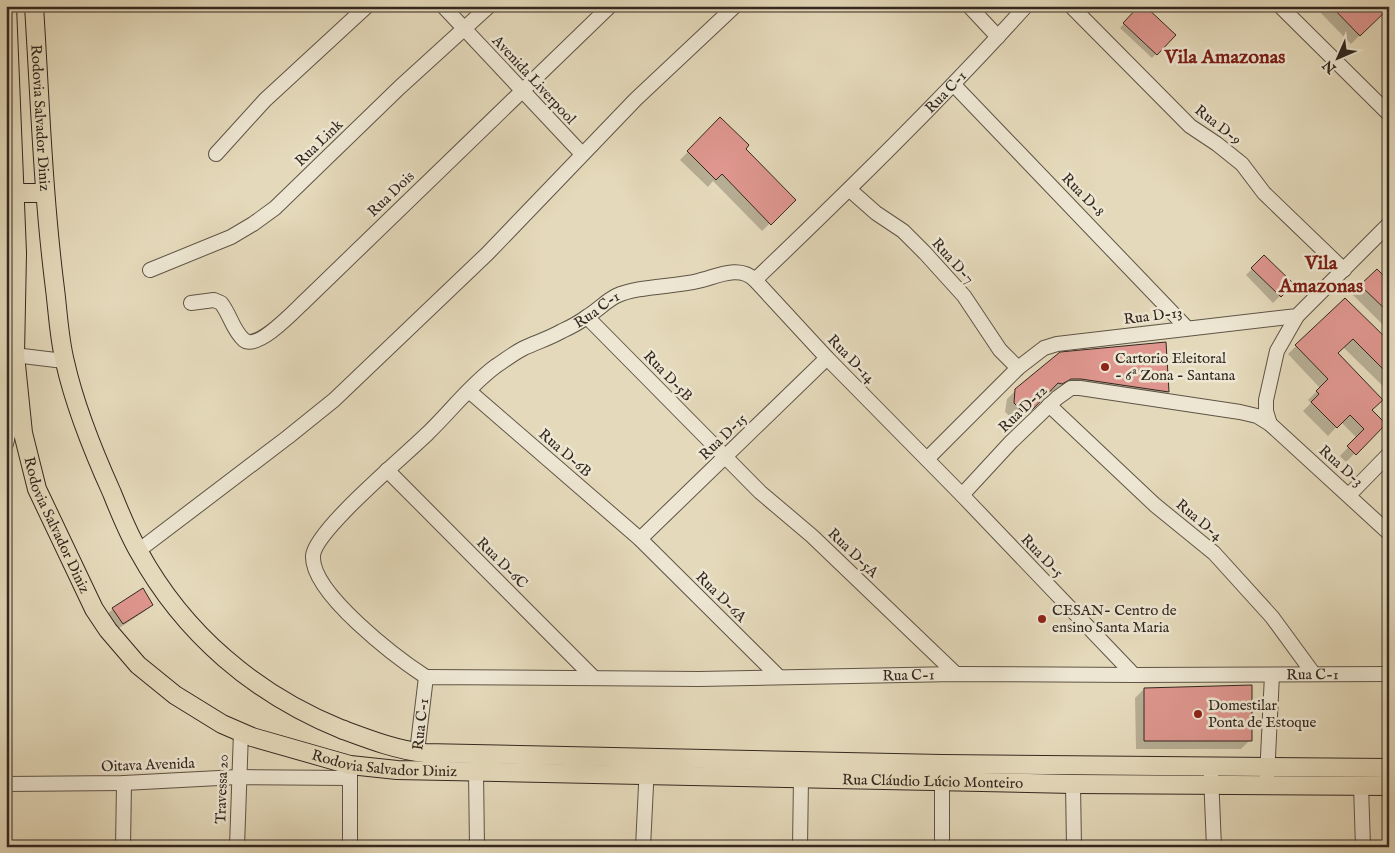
<svg xmlns="http://www.w3.org/2000/svg" width="1395" height="853" viewBox="0 0 1395 853" font-family="'IM FELL English',serif">
<style>
.shadow{fill:#0003}
.building{fill:#de968e;stroke:#332820}
.lines{fill:none;stroke-linecap:round;stroke-linejoin:round}
.minor-casing{stroke:#5f5446;stroke-width:16}
.major-casing{stroke:#332820;stroke-width:20}
.minor{stroke:#ede6d2;stroke-width:14}
.major{stroke:#e4d9ba;stroke-width:18}
.poi-dot{fill:#8f2418;stroke:#ede6d2;stroke-width:2}
.labels{text-anchor:middle;dominant-baseline:central;stroke-width:5;stroke-linejoin:round;paint-order:stroke}
.street-label{font-size:15px;fill:#332820;stroke:#ede6d2}
.poi-label{font-size:15px;fill:#332820;stroke:#ede6d2;text-anchor:start}
.district-label{font-size:20px;font-weight:bold;fill:#7a1f14;stroke:#ede6d2}
</style>
<rect width="100%" height="100%" fill="#e4d9ba"/>
<filter id="stains"><feTurbulence type="fractalNoise" baseFrequency=".004" numOctaves="4"/><feColorMatrix values="0 0 0 0 .2 0 0 0 0 .09 0 0 0 0 .02 0 0 0 .5 -.17"/></filter>
<radialGradient id="worn" r=".72"><stop offset=".6" stop-color="#630" stop-opacity="0"/><stop offset="1" stop-color="#630" stop-opacity=".3"/></radialGradient>
<path class="shadow" d="M1140,6L1174,35L1152,58L1120,28Z
M1314,6H1380L1384,11L1351,44Z
M720,119L744,149L794,200L762,231L713,181L708,187L680,160Z
M1264,257L1292,284L1273,303L1246,275Z
M1389,258V271L1383,264Z
M1377,270L1389,282V331L1352,294Z
M1345,299L1389,343V392L1343,347L1337,353L1371,410L1384,424L1346,462L1340,456L1357,438L1341,422L1328,436L1303,411L1311,403L1308,400L1320,388L1288,354Z
M1165,344L1168,392L1159,401L1060,388L1052,392H1048L1022,418L1014,420L1005,412L1007,399L1016,390Z
M152,604L145,611L116,630L106,615L113,609Z
M1144,689L1250,740L1241,749H1136L1135,698Z"/>
<path class="building" d="M1139,6H1145L1176,35L1157,55L1123,23Z
M1331,6H1389V8L1360,36Z
M720,117L749,145L746,149L796,200L771,225L722,174L716,180L687,151Z
M1264,255L1294,284L1281,297L1251,268Z
M1377,269L1389,281V313L1360,285Z
M1345,298L1389,341V375L1353,339L1338,353L1383,400L1372,410L1386,424L1356,455L1347,446L1364,429L1350,415L1337,428L1311,402L1319,394L1316,391L1328,379L1295,345Z
M1166,342L1169,392L1081,379H1071L1062,384L1058,383L1032,410L1023,412L1014,403L1015,389L1060,352Z
M143,588L153,605L123,624L112,608Z
M1252,685V741H1144V688Z"/>
<g class="lines">
<g class="minor-casing">
<g id="minor">
<path d="M443,6L582,154"/>
<path d="M969,6L998,37"/>
<path d="M1071,6L1190,126L1217,144L1242,164L1264,193L1344,270"/>
<path d="M1280,6L1389,114"/>
<path d="M954,85L1187,328"/>
<path d="M216,154L265,100L367,6"/>
<path d="M850,190L876,213L903,231L925,253L964,296L1000,350L1018,368"/>
<path d="M150,270L231,237L253,224L275,208L400,87L489,6"/>
<path d="M755,280L827,358L962,495L1134,675"/>
<path d="M191,303L214,300L221,303C230,314 233,331 244,340C258,351 297,308 307,299L610,6"/>
<path d="M587,317L760,492L812,536L956,674"/>
<path d="M6,354L64,361"/>
<path d="M469,391L640,539L779,677"/>
<path d="M1049,405L1155,505L1214,553L1272,617L1313,673"/>
<path d="M1270,424L1266,411V400L1277,351L1297,316"/>
<path d="M6,444L16,398"/>
<path d="M927,459L1018,368L1044,348L1057,344L1297,316L1389,224"/>
<path d="M387,470L594,678"/>
<path d="M962,495L1011,442L1057,398L1071,388H1080L1240,412L1257,416L1270,424L1389,533"/>
<path d="M1349,495L1389,454"/>
<path d="M640,539L827,358"/>
<path d="M138,551L288,437L334,400L487,254L636,99L735,6"/>
<path id="s1" d="M426,677C397,658 311,593 313,556C314,531 407,454 428,433C451,411 470,385 496,366C505,360 514,353 524,348C537,342 550,338 562,331C571,327 580,322 588,316C598,310 606,301 616,296C637,286 674,287 698,281C716,277 739,264 755,280C848,191 939,102 1026,6"/>
<path id="s2" d="M417,752L426,677L699,679L956,674L1134,675L1389,674"/>
<path d="M476,772L477,847"/>
<path d="M942,772V847"/>
<path d="M1211,775L1214,847"/>
<path d="M1267,777L1272,675"/>
<path d="M6,784L124,783L238,777L350,778"/>
<path d="M1073,784L1074,847"/>
<path d="M1361,785L1363,847"/>
<path d="M123,847L124,783"/>
<path d="M237,847L241,732"/>
<path d="M350,847V770"/>
<path d="M643,847L647,765"/>
<path d="M800,847L801,778"/>
</g>
</g>
<g class="major-casing">
<g id="major">
<path id="s3" d="M7,6L17,253L15,355L23,433L37,489L94,609L108,630L138,665L175,695L222,724L252,737L350,765L397,770L1073,784L1389,786"/>
<path id="s4" d="M34,6C40,100 43,195 55,289C58,313 59,338 65,362C75,407 93,451 112,493C120,513 128,533 139,552C184,634 255,694 341,729C368,739 396,750 425,753L942,764L1389,768"/>
<path d="M14,193H45"/>
</g>
</g>
<use href="#minor" class="minor"/>
<use href="#major" class="major"/>
</g>
<g class="poi-dot">
<circle cx="1105" cy="367" r="5"/>
<circle cx="1042" cy="619" r="5"/>
<circle cx="1198" cy="714" r="5"/>
</g>
<g class="labels">
<g class="street-label">
<text transform="translate(534 80) rotate(47)">Avenida Liverpool</text>
<text stroke="none"><textPath href="#s1" startOffset="986">Rua C-1</textPath></text>
<text stroke="none"><textPath href="#s4" startOffset="112">Rodovia Salvador Diniz</textPath></text>
<text transform="translate(1218 125) rotate(38)">Rua D-9</text>
<text transform="translate(319 143) rotate(-44)">Rua Link</text>
<text transform="translate(391 194) rotate(-44)">Rua Dois</text>
<text transform="translate(1083 195) rotate(46)">Rua D-8</text>
<text transform="translate(953 261) rotate(48)">Rua D-7</text>
<text stroke="none"><textPath href="#s1" startOffset="551">Rua C-1</textPath></text>
<text transform="translate(1153 316) rotate(-7)">Rua D-13</text>
<text transform="translate(851 359) rotate(46)">Rua D-14</text>
<text transform="translate(668 376) rotate(46)">Rua D-5B</text>
<text transform="translate(1023 409) rotate(-44)">Rua D-12</text>
<text transform="translate(723 437) rotate(-44)">Rua D-15</text>
<text transform="translate(565 453) rotate(41)">Rua D-6B</text>
<text transform="translate(1341 466) rotate(42)">Rua D-3</text>
<text transform="translate(1199 520) rotate(40)">Rua D-4</text>
<text stroke="none"><textPath href="#s3" startOffset="526">Rodovia Salvador Diniz</textPath></text>
<text transform="translate(853 553) rotate(44)">Rua D-5A</text>
<text transform="translate(1042 556) rotate(46)">Rua D-5</text>
<text transform="translate(502 563) rotate(45)">Rua D-6C</text>
<text transform="translate(721 597) rotate(45)">Rua D-6A</text>
<text stroke="none"><textPath href="#s2" startOffset="962">Rua C-1</textPath></text>
<text stroke="none"><textPath href="#s2" startOffset="558">Rua C-1</textPath></text>
<text stroke="none"><textPath href="#s2" startOffset="28">Rua C-1</textPath></text>
<text stroke="none"><textPath href="#s3" startOffset="961">Rodovia Salvador Diniz</textPath></text>
<text transform="translate(148 765) rotate(-2)">Oitava Avenida</text>
<text stroke="none"><textPath href="#s3" startOffset="1510">Rua Cláudio Lúcio Monteiro</textPath></text>
<text transform="translate(222 789) rotate(-88)">Travessa 20</text>
</g>
<g class="poi-label">
<text x="1115" y="358">Cartorio Eleitoral<tspan x="1115" dy="17">- 6ª Zona - Santana</tspan></text>
<text x="1052" y="610">CESAN- Centro de<tspan x="1052" dy="17">ensino Santa Maria</tspan></text>
<text x="1208" y="705">Domestilar<tspan x="1208" dy="17">Ponta de Estoque</tspan></text>
</g>
<g class="district-label">
<text x="1225" y="57">Vila Amazonas</text>
<text x="1321" y="263">Vila<tspan x="1321" dy="23">Amazonas</tspan></text>
</g>
</g>
<rect width="1395" height="853" fill="none" stroke="#e4d9ba" stroke-width="25"/>
<rect x="8" y="8" width="1380" height="838" fill="none" stroke="#332820" stroke-width="2.5"/>
<rect x="12" y="12" width="1370" height="828" fill="none" stroke="#332820"/>
<g transform="translate(1338 58) rotate(225)" stroke="#ede6d2" stroke-width="4" paint-order="stroke">
<path d="M0-4L9 19L0 12L-9 19Z" fill="#332820"/>
<text y="-8" font-size="14" font-weight="bold" text-anchor="middle" fill="#332820">N</text>
</g>
<rect width="100%" height="100%" filter="url(#stains)"/>
<rect width="100%" height="100%" fill="url(#worn)"/>
</svg>
